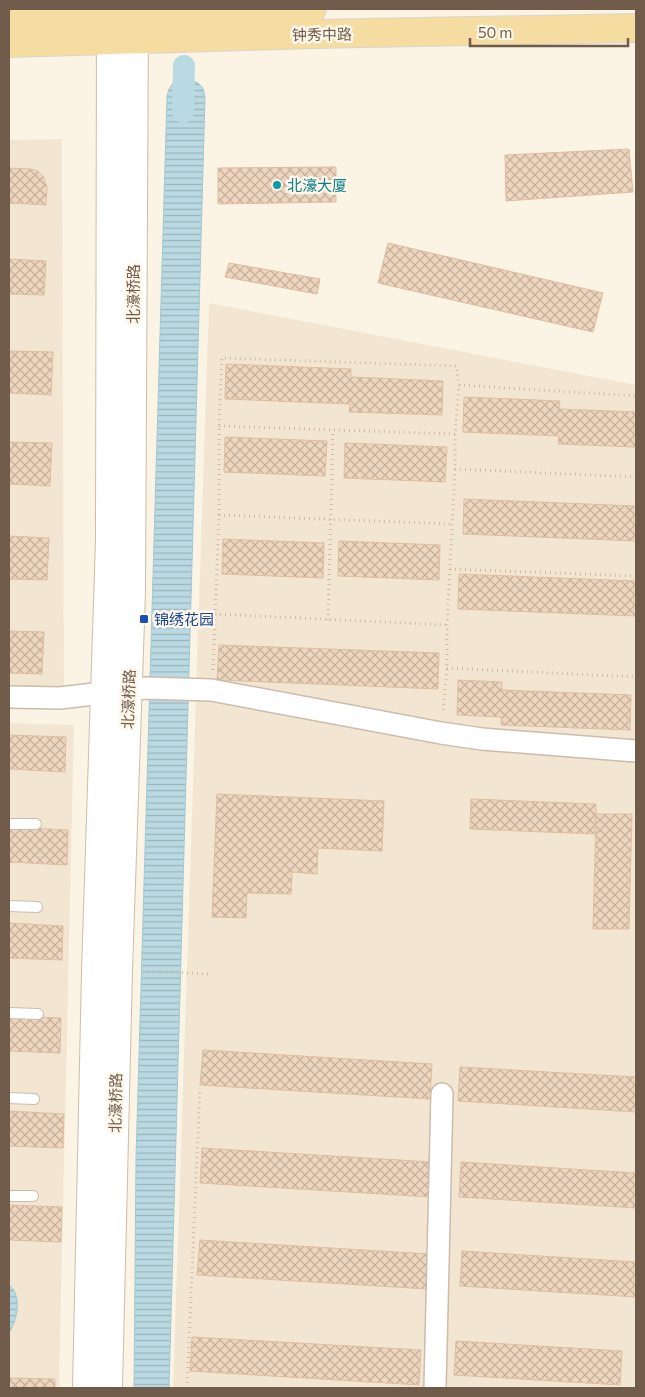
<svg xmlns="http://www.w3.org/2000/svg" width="645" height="1397" viewBox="0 0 645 1397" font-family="Commissioner,'Noto Sans SC',sans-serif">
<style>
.residential{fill:#f2e6d3}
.water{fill:url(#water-rules);stroke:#a1c8d4}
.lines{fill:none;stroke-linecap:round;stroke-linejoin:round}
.canal{stroke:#badae3;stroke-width:22}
.building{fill:url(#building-cross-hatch);stroke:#dfbd9f}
.service-casing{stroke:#cbbcac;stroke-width:12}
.minor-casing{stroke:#cbbcac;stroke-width:24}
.secondary-casing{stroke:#cebcaa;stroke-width:30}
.primary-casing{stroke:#dad5d0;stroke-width:30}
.path{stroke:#d3b8a1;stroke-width:3;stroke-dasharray:1 4;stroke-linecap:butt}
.service{stroke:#fff;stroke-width:10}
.minor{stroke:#fff;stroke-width:21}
.secondary{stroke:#fff;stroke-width:28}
.primary{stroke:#f5dca1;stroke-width:28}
.culture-dot{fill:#0f9aa8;stroke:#fef7ea;stroke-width:2}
.transit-dot{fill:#1a4fb4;stroke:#fef7ea;stroke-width:2}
.labels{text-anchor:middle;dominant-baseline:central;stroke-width:5;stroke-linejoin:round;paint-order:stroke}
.street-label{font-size:15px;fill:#715c4c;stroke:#fef7ea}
.culture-label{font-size:15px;fill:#0d838f;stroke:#fef7ea;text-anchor:start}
.transit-label{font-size:15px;fill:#164399;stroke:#fef7ea;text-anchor:start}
</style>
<defs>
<pattern id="water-rules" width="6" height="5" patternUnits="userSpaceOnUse" patternTransform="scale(1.25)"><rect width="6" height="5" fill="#badae3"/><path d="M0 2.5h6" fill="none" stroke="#9cb4ba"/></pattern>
<pattern id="building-cross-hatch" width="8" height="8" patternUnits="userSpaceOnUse" patternTransform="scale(1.25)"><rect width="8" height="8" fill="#eed5be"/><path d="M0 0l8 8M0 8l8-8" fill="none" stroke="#c5b09d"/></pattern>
</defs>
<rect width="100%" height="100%" fill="#fbf4e4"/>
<path class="residential" d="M62,139L64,689L9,686V140Z
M209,303L636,385V1388H173Z
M9,723L74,725L59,1388H9Z"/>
<path class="water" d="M197,82L203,88L205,97L169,1388H134L136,1158L167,96L169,89L173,83Z
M9,1285C23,1296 17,1320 9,1333Z"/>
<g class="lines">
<path class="canal" d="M183,112L184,66"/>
</g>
<path class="building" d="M629,149L633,192L506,201L505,155Z
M336,167V202L218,204V168Z
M9,168L31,169L38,171L43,176L47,187L46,205L9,203Z
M388,243L603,293L593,332L378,283Z
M9,259L46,261L44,295L9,294Z
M229,263L320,279L317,294L225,277Z
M9,351L53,352L51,395L9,393Z
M226,364L351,369V377L443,381L442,415L349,412L350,404L225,399Z
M464,397L560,401L559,409L636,412V447L558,444L559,436L463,432Z
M225,437L327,441L325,476L224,472Z
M9,442L52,443L50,486L9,484Z
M345,443L447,447L445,482L344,478Z
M464,499L636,506V541L463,534Z
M9,536L49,538L47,580L9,579Z
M223,539L324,543L323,578L222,574Z
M339,541L440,545L439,580L338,576Z
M459,574L636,581V616L458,609Z
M9,631L44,632L42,674L9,673Z
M219,645L439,653L438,689L217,680Z
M458,680L502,682V690L631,695L630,730L501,725V717L457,715Z
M9,735L66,737L65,772L9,769Z
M217,794L384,801L382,851L318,848L317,874L292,872L291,894L247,893L246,918L212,917Z
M471,799L596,804L595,834L470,829Z
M596,814H632L629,929H593Z
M9,827L68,830L67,865L9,862Z
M9,923L63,926L62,960L9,958Z
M9,1016L61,1018L60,1053L9,1051Z
M203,1050L432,1064L430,1099L200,1085Z
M460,1067L636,1077V1112L458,1101Z
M9,1111L64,1114L63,1148L9,1146Z
M202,1148L432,1162L430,1197L200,1183Z
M461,1162L636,1173V1208L459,1197Z
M9,1205L62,1207L61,1242L9,1240Z
M200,1240L429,1254L427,1289L197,1275Z
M462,1251L636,1262V1297L460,1286Z
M192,1337L421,1350L419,1385L190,1371Z
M456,1341L622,1351L620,1385L454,1375Z
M9,1378L55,1379V1388H9Z"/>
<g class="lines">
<g class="service-casing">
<path id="service" d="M9,824H36
M9,906L37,907
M9,1013L38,1014
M9,1098L34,1099
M9,1196H33"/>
</g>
<g class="minor-casing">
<path id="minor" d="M9,697L60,698L145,688L211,690L441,733L482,739L636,751
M435,1388L442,1094"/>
</g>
<g class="secondary-casing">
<path id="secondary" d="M87,1388L96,971L110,540L111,18
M108,1388L118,970L131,592L134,15"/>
</g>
<g class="primary-casing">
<path id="primary" d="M9,19L312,9
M9,43L314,34L636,28"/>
</g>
<path class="path" d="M459,385L636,396
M219,426L455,434
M455,469L636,477
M219,515L452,524
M450,569L636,576
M215,614L447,625
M328,620L333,431
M447,668L636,677
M213,670L219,515V426L222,358L456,366L459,385L455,434V469L447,625V668L443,713
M142,971L208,974
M187,1388L200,1088"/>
<use href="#service" class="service"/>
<use href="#minor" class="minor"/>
<use href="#secondary" class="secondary"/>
<use href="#primary" class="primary"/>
</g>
<circle class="culture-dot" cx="277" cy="185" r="5"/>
<rect class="transit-dot" x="139" y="614" width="10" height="10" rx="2.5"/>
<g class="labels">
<g class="street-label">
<text transform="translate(322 34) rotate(-1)">钟秀中路</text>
<text transform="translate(133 294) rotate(-90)">北濠桥路</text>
<text transform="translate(128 699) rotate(-88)">北濠桥路</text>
<text transform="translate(115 1103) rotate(-89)">北濠桥路</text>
</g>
<g class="culture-label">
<text x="287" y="185">北濠大厦</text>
</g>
<g class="transit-label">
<text x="154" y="619">锦绣花园</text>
</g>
</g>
<rect width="645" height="1397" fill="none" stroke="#715c4c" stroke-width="20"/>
<path d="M470 38v8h158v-8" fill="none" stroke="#715c4c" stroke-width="2.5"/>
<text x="478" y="38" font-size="15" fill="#715c4c" stroke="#fef7ea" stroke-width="4" paint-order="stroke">50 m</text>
</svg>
